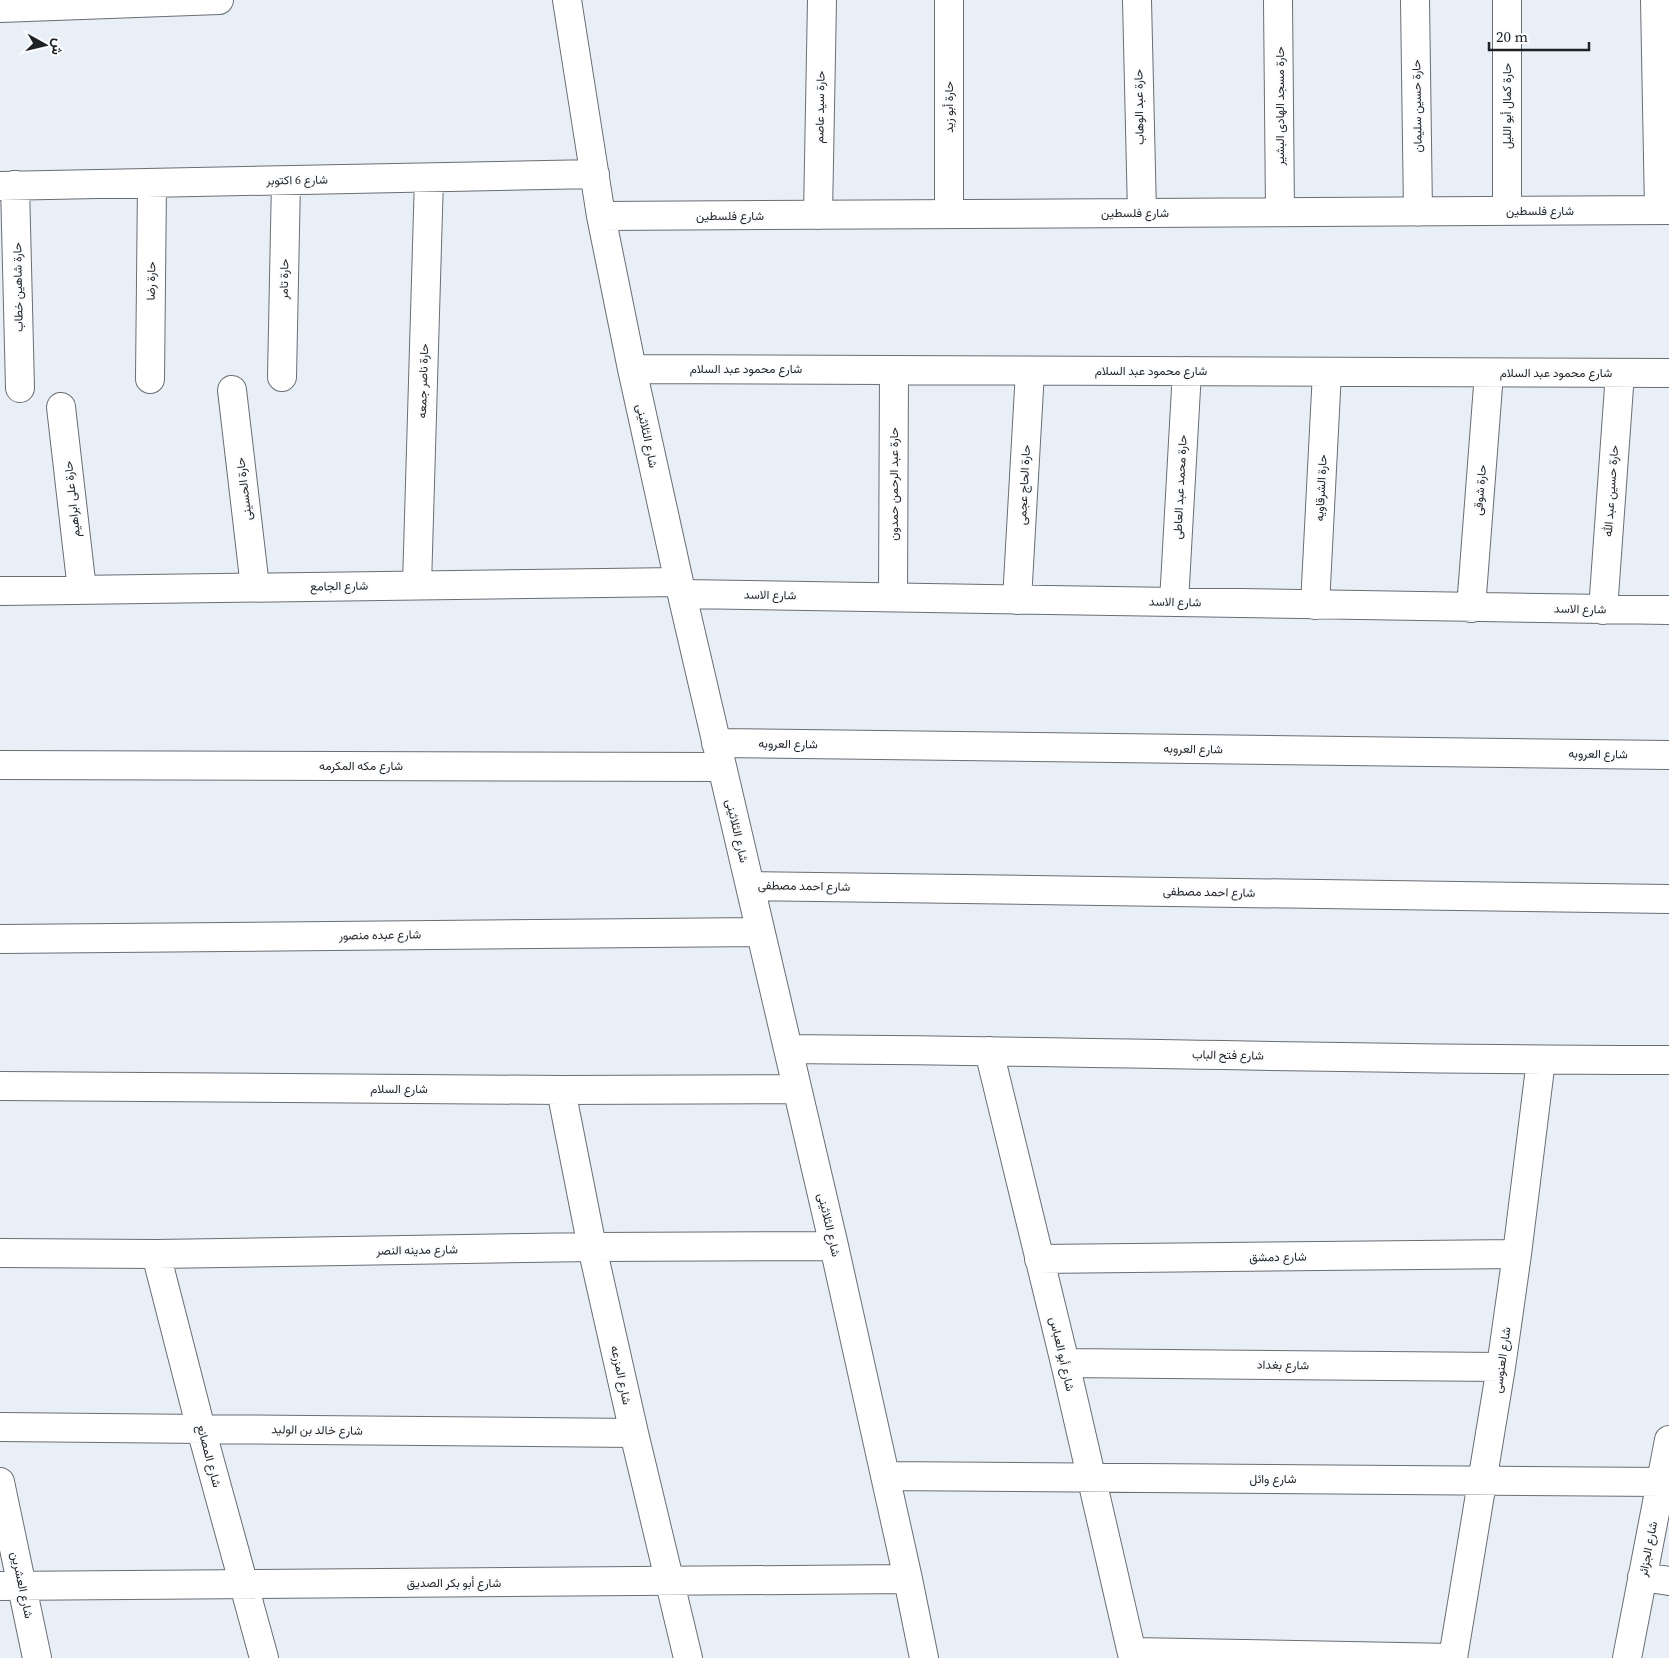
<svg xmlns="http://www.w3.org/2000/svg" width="1669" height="1658" viewBox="0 0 1669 1658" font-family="'Source Serif 4',Vazirmatn,serif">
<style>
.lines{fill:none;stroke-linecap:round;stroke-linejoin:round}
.minor-casing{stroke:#686e74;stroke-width:30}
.minor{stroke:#fff;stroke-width:28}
.labels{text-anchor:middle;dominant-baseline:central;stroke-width:4.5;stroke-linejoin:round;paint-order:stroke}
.street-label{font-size:12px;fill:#1f2124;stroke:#fbfcfd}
</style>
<rect width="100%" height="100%" fill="#e9eff7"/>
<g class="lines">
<g class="minor-casing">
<path id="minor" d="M567,0L601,216L632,369L679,582L834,1246L908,1579L924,1658
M1137,0L1142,213
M1278,0L1280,212
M1415,0L1418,212
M1655,0L1659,210
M0,8L219,0
M15,185L20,388
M0,186L595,174
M1507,211V0
M949,214V0
M818,215L822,0
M601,216L1669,210
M632,369L1669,373
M282,377L286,181
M150,379L152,183
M232,390L255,587
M61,407L82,590
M417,585L429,178
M0,591L679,582
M682,594L1669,610
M893,597L894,370
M1017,600L1030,371
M1174,602L1187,371
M1315,605L1327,372
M1471,608L1489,373
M1603,610L1620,373
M716,743L1669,755
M0,765L722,767
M750,886L1669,899
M0,939L760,932
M788,1049C1082,1051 1375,1060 1669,1060
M989,1051L1065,1363L1133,1658
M0,1086L561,1090L797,1089
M561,1090L592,1247L634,1433L688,1658
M0,1253L156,1254L592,1247L834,1246
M156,1254L201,1429L264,1658
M1039,1259L1517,1254
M1065,1363L1501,1367
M0,1427L634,1433
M885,1476L1661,1482
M0,1482L37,1658
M1642,1577L1669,1581
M0,1586L908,1579
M1132,1652L1453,1658
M1453,1658L1501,1367L1517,1254L1541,1060
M1627,1658L1669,1440"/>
</g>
<use href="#minor" class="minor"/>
</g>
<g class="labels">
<g class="street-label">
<text transform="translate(1280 106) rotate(-90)">حارة مسجد الهادى البشير</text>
<text transform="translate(1417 106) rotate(-91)">حارة حسين سليمان</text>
<text transform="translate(1507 106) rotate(-90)">حارة كمال أبو الليل</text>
<text transform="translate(820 107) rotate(-89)">حارة سيد عاصم</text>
<text transform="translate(949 107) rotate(-90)">حارة أبو زيد</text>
<text transform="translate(1139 107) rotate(-91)">حارة عبد الوهاب</text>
<text transform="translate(297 180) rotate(-1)">شارع 6 اكتوبر</text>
<text x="1540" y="211">شارع فلسطين</text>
<text x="1135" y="213">شارع فلسطين</text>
<text x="730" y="216">شارع فلسطين</text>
<text transform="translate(284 279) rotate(-89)">حارة تامر</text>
<text transform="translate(151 281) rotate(-89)">حارة رضا</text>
<text transform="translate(18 287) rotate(-91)">حارة شاهين خطاب</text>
<text x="746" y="369">شارع محمود عبد السلام</text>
<text x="1151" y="371">شارع محمود عبد السلام</text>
<text x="1556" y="373">شارع محمود عبد السلام</text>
<text transform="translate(423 381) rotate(-88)">حارة ناصر جمعه</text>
<text transform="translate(647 436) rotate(78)">شارع الثلاثينى</text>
<text transform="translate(894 484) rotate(-90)">حارة عبد الرحمن حمدون</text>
<text transform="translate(1024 485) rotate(-87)">حارة الحاج عجمى</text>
<text transform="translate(1180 487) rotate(-87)">حارة محمد عبد العاطى</text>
<text transform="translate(1321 488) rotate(-87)">حارة الشرقاويه</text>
<text transform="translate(244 489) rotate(-97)">حارة الحسينى</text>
<text transform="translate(1480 490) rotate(-85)">حارة شوقى</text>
<text transform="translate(1611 491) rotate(-86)">حارة حسين عبد الله</text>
<text transform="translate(72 499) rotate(-96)">حارة على ابراهيم</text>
<text transform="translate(339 586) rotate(-1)">شارع الجامع</text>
<text transform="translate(770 595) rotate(1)">شارع الاسد</text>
<text transform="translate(1175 602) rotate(1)">شارع الاسد</text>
<text transform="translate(1580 609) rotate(1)">شارع الاسد</text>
<text transform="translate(788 744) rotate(1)">شارع العروبه</text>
<text transform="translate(1193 749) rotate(1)">شارع العروبه</text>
<text transform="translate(1598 754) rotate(1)">شارع العروبه</text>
<text x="361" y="766">شارع مكه المكرمه</text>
<text transform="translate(737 831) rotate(77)">شارع الثلاثينى</text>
<text transform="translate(804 886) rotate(1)">شارع احمد مصطفى</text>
<text transform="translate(1209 892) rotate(1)">شارع احمد مصطفى</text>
<text transform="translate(380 935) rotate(-1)">شارع عبده منصور</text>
<text transform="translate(1228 1055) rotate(1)">شارع فتح الباب</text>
<text x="399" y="1089">شارع السلام</text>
<text transform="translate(829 1225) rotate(77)">شارع الثلاثينى</text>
<text transform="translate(417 1250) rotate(-1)">شارع مدينه النصر</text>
<text transform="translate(1278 1257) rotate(-1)">شارع دمشق</text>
<text transform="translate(1062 1354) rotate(77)">شارع أبو العباس</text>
<text transform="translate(1502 1360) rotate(-82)">شارع العنوسى</text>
<text transform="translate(1283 1365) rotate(1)">شارع بغداد</text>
<text transform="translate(621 1375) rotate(78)">شارع المزرعه</text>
<text transform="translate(317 1430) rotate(1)">شارع خالد بن الوليد</text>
<text transform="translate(209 1456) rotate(75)">شارع المصانع</text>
<text x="1273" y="1479">شارع وائل</text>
<text transform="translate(1648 1549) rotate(-79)">شارع الجزائر</text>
<text x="454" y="1583">شارع أبو بكر الصديق</text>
<text transform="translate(22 1585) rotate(78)">شارع العشرين</text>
</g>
</g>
<g transform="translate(45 45) rotate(98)" stroke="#fbfcfd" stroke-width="4" paint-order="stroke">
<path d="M0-4L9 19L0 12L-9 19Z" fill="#1f2124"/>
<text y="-8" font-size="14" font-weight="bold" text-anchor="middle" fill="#1f2124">ش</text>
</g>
<path d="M1489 42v8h100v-8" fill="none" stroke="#1f2124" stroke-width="2.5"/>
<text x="1496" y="42" font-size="15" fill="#1f2124" stroke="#fbfcfd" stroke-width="4" paint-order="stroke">20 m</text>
</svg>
